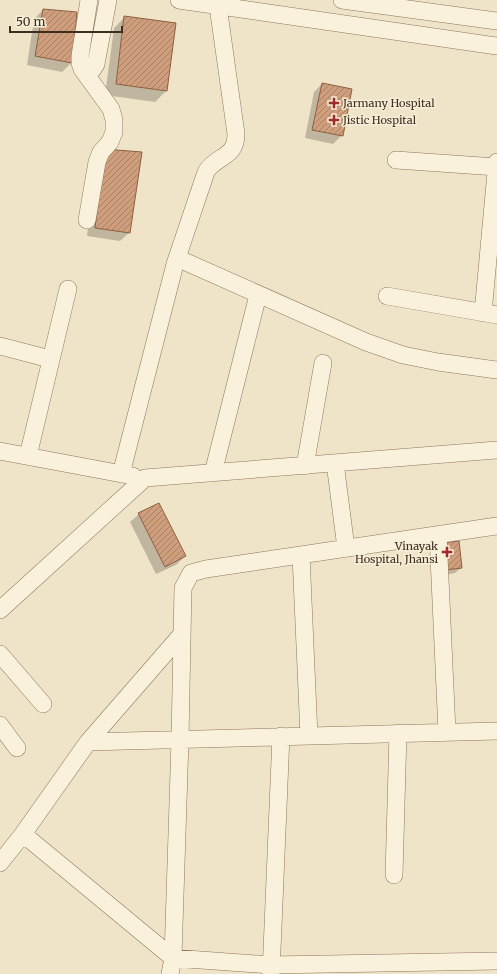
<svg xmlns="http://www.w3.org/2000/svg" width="497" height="974" viewBox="0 0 497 974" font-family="Merriweather,serif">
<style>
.shadow{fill:#0003}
.building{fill:url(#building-hatch);stroke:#8d5f41}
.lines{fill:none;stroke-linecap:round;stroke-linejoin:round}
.minor-casing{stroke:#8d765c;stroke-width:18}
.minor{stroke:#faf1dc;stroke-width:17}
.poi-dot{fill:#9e2a2b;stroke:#f7eed8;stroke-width:1.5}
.labels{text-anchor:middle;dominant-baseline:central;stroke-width:3;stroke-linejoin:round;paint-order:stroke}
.poi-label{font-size:11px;fill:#3d2e20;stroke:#f7eed8;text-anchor:start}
</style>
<defs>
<pattern id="building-hatch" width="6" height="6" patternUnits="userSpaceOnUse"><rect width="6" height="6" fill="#cf9f7d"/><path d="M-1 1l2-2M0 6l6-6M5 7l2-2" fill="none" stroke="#a98266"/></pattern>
</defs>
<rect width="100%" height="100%" fill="#f0e4c8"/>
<path class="shadow" d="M43,10L76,13L71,63L62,72L27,65L34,19Z
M125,17L166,91L155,102L105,95L114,28Z
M322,84L342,135L333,144L305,138L314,92Z
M96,159L129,233L120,241L87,236Z
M139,514L185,556L176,565L156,574L130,522Z
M436,550L461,568L455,573L440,576Z"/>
<path class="building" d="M43,9L77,12L72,63L35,56Z
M124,16L176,23L167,91L116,84Z
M322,83L352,89L343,136L312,130Z
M104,149L142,152L130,233L95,228Z
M159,503L186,556L165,567L138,513Z
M459,541L462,568L445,570L441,543Z"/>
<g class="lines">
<g class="minor-casing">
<path id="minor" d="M179,0L497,46
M342,0L497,21
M86,73L93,69L96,64L108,0
M396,160L497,167
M87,220L97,162L101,152L110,142L114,132V120L111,109L82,69L80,63V56L89,0
M177,258L366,342L403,355L438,362L497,370
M387,296L497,315
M483,313L497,162
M0,346L50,359
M0,451L133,476
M28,456L68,289
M335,463L346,548
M305,466L323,363
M213,473L258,295
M121,474L175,264L204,178C205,175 206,171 208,169C219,155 236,157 236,134L218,6
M438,535L447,732
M301,555L309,736
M0,610L145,478L497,450
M182,634L88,742L23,834L173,958L271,965L497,961
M0,654L43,704
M0,725L17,748
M88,742L497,731
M0,863L23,834
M394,875L398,733
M170,974L173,958L180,740L183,588L191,573L206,569L497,526
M271,974L281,736"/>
</g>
<use href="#minor" class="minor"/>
</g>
<g class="poi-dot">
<path d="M332 97h4v4h4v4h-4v4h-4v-4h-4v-4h4z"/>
<path d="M332 114h4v4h4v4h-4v4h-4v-4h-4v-4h4z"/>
<path d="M445 546h4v4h4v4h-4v4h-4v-4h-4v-4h4z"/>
</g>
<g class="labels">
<g class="poi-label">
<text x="343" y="103">Jarmany Hospital</text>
<text x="343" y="120">Jistic Hospital</text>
<text x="438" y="546" text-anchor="end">Vinayak<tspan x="438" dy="13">Hospital, Jhansi</tspan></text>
</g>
</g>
<path d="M10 26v6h112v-6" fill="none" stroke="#3d2e20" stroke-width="2"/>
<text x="16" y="26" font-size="12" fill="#3d2e20" stroke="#f7eed8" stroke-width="3" paint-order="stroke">50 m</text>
</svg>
